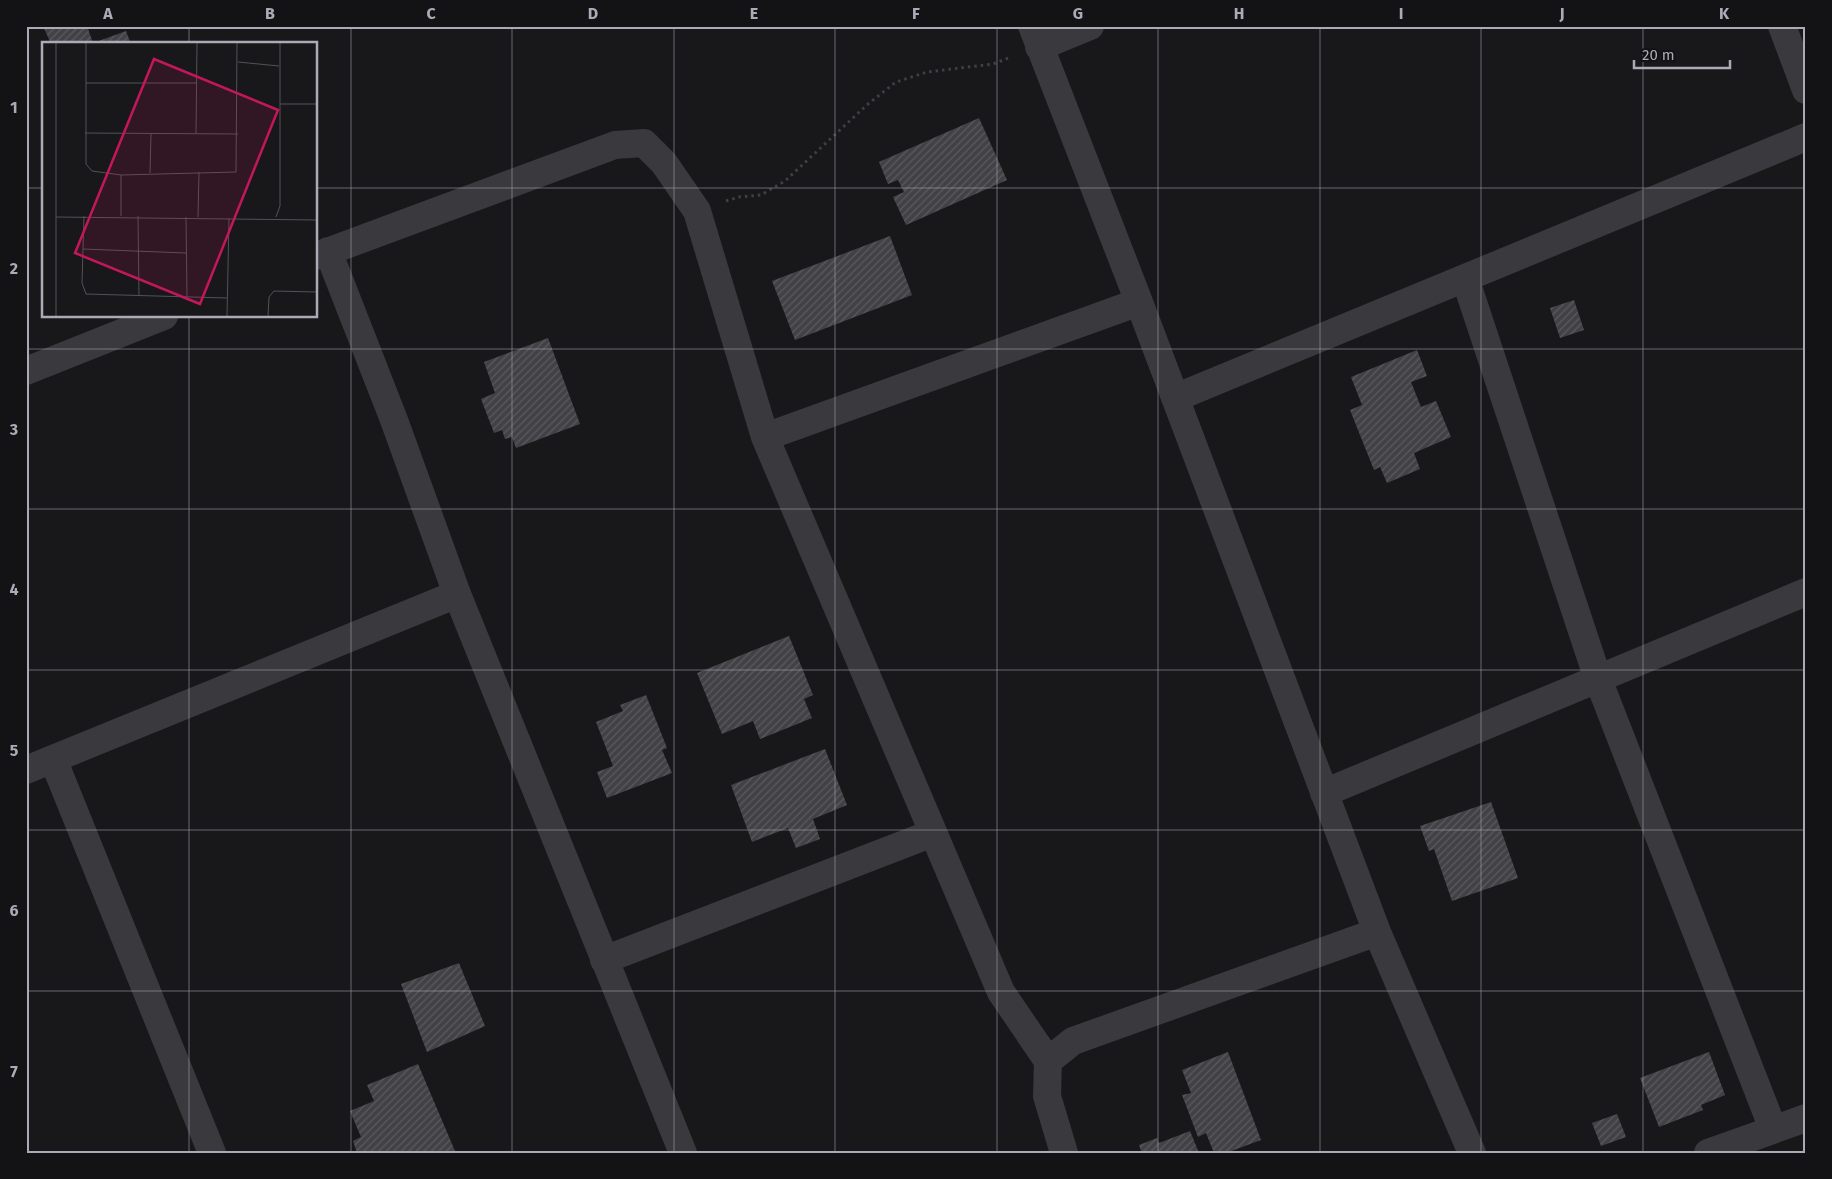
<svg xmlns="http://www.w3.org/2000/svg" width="1832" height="1179" viewBox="0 0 1832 1179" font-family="'Fira Sans',sans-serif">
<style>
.building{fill:url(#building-hatch)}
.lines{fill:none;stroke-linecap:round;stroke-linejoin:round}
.path{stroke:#3f3f45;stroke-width:3;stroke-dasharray:2.5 4;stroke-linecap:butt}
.street{stroke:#39393e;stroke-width:28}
.grid{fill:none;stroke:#ababb8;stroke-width:1;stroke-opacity:0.55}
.inset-road{fill:none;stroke:#535259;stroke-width:1}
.view{fill:#c2185b;fill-opacity:0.15;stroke:#c2185b;stroke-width:2.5}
.inset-edge{fill:none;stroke:#ababb8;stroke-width:2.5}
.neatline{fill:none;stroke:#ababb8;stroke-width:2}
.grid-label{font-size:16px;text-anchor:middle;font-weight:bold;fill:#ababb8}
</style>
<defs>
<pattern id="building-hatch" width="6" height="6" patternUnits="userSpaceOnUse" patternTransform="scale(1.25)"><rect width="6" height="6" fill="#424246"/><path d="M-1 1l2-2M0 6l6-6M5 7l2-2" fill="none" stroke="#5b5b5f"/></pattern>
</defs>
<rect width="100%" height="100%" fill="#181719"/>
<path class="building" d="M48,26H87L93,43L126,31L131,44H51L44,28Z
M979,118L1007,180L906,225L893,197L904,192L898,180L888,184L879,162Z
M890,236L912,295L795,340L772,281Z
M1574,300L1584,330L1560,338L1550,308Z
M548,338L580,424L516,448L512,437L505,439L502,430L494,433L481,399L495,393L484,362Z
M1417,350L1427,376L1411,382L1421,407L1436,401L1451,437L1414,453L1420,469L1387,483L1380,467L1374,470L1350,410L1362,405L1351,377Z
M789,636L813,695L804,699L812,718L760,739L753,721L722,734L697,673Z
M646,695L667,748L662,750L672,773L607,798L597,772L613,766L596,722L623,711L620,705Z
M825,749L847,805L813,819L820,839L796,848L788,828L752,842L731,785Z
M1491,802L1518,878L1452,901L1434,849L1429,851L1420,826Z
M459,963L485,1026L427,1052L401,984Z
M1228,1052L1261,1140L1226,1153H1214L1206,1133L1198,1137L1182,1095L1191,1093L1182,1070Z
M1709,1052L1725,1095L1701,1105L1703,1110L1659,1127L1640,1078Z
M418,1064L455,1151L451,1153H357L353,1141L361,1137L350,1111L374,1101L367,1085Z
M1617,1114L1626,1137L1601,1146L1592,1123Z
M1190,1131L1199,1153H1136L1141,1151L1139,1145L1157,1138L1159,1143Z"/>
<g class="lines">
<path class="path" d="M726,201L739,197L761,195L785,181L868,104L896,82L927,72L993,64L1011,57"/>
<path class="street" d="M1032,26L1139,302L1377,932L1472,1153
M1782,26L1806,90
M1039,47L1090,26
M328,251L394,420L457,594L683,1153
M316,256L615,145L644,143L664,163L697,211L765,437L1001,992L1048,1061
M1465,278L1598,679L1773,1129
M26,371L164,316
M1175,398L1806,137
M765,437L1139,302
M53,759L212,1153
M26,770L457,594
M1324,793L1806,592
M604,960L933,833
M1064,1153L1047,1096L1048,1061L1073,1041L1377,932
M1708,1153L1806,1118"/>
</g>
<path class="grid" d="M189,26V44M351,26V1153M512,26V1153M674,26V1153M835,26V1153M997,26V1153M1158,26V1153M1320,26V1153M1481,26V1153M1643,26V1153M26,188H44M316,188H1806M189,316V1153M26,349H1806M26,509H1806M26,670H1806M26,830H1806M26,991H1806"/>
<g transform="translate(42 42)">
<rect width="275" height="275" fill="#181719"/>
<path class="inset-road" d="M14,1V274M44,1V122L50,129L79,133V174M196,20L237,24M44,41H154M238,62H275M43,91L196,92M154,91L155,1M108,131L109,91M79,133L194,130L195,1M42,174L40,241L44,252L185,256M96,174L97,254M14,175L275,178M144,175L145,255M156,175L157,130M234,175L238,164V1M41,207L144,211M185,274L187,176M226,274L227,255L232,249L275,250"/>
<path class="view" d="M112,17L236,68L158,262L33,211Z"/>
<rect width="275" height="275" class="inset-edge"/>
</g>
<rect width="1832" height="1179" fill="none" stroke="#131214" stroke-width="55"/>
<path d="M1634 60v8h96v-8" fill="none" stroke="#ababb8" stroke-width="2.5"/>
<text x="1642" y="60" font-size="15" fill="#ababb8" stroke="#131214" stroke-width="4" paint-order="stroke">20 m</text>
<rect x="28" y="28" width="1776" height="1124" class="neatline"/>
<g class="grid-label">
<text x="108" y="19">A</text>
<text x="270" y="19">B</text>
<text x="431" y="19">C</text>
<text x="593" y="19">D</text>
<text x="754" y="19">E</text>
<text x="916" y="19">F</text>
<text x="1078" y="19">G</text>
<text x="1239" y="19">H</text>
<text x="1401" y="19">I</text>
<text x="1562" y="19">J</text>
<text x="1724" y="19">K</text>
<text x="14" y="113">1</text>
<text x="14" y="274">2</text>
<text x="14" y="435">3</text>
<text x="14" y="595">4</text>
<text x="14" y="756">5</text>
<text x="14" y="916">6</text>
<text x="14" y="1077">7</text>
</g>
</svg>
